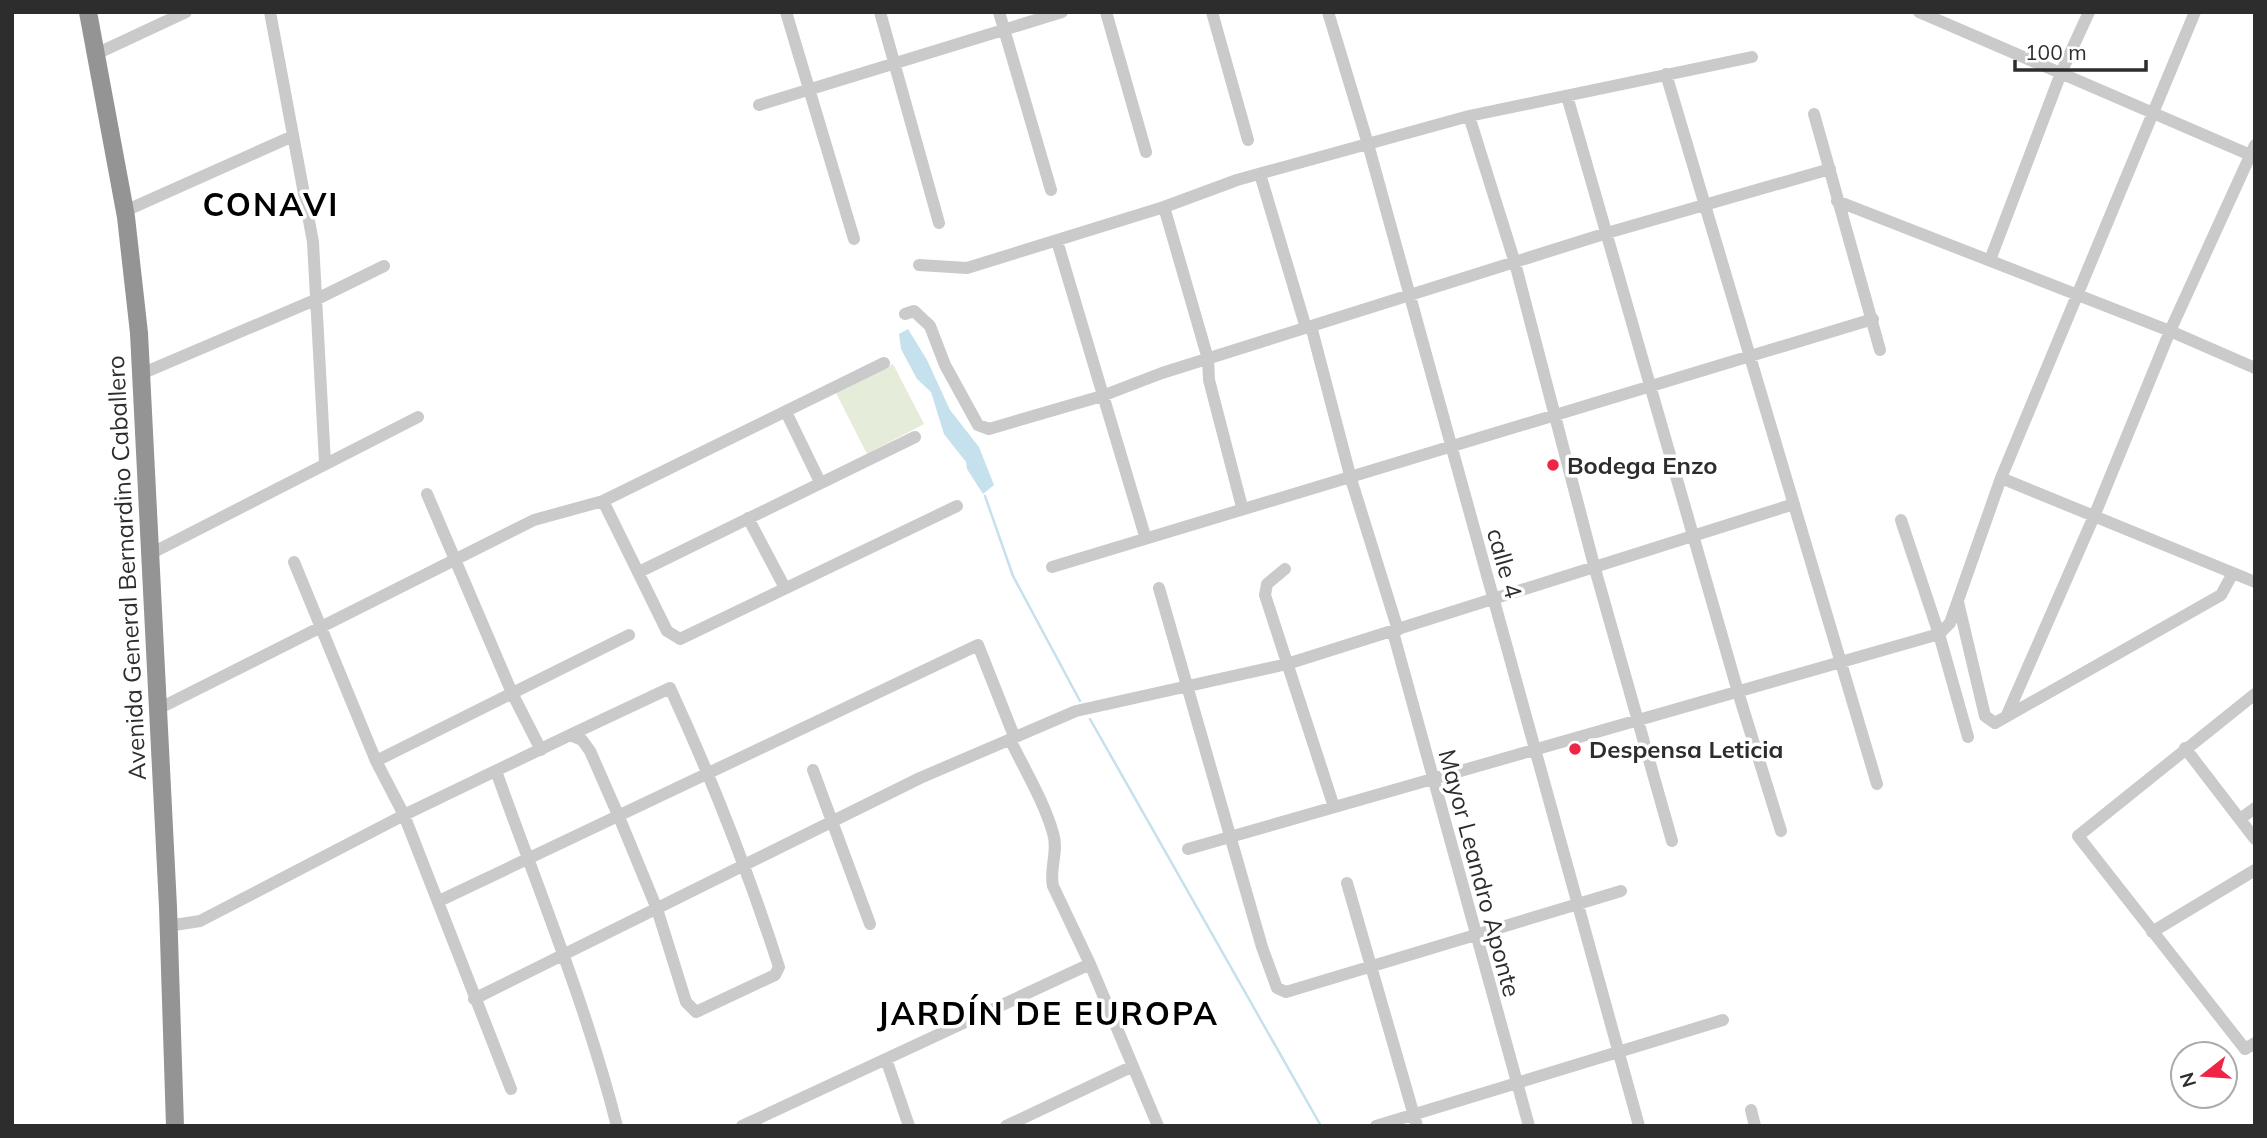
<svg xmlns="http://www.w3.org/2000/svg" width="2267" height="1138" viewBox="0 0 2267 1138" font-family="Mulish,sans-serif">
<style>
.green{fill:#e5ecda}
.water{fill:#c5e1ed}
.lines{fill:none;stroke-linecap:round;stroke-linejoin:round}
.stream{stroke:#c5e1ed;stroke-width:2.5}
.minor{stroke:#cacaca;stroke-width:12}
.highway{stroke:#949494;stroke-width:18}
.poi-dot{fill:#ee2546;stroke:#fff;stroke-width:2.5}
.labels{text-anchor:middle;dominant-baseline:central;stroke-width:7;stroke-linejoin:round;paint-order:stroke}
.poi-label{font-size:24px;font-weight:bold;fill:#2d2d2d;stroke:#fff;text-anchor:start}
.street-label{font-size:24px;fill:#2d2d2d;stroke:#fff}
.district-label{font-size:32px;font-weight:bold;letter-spacing:2px;fill:#000;stroke:#fff}
</style>
<rect width="100%" height="100%" fill="#fff"/>
<path class="green" d="M893,364L924,424L867,454L836,393Z"/>
<path class="water" d="M908,329L927,360L950,410L979,447L994,485L983,494L967,469L966,462L944,434L931,392L917,379L901,349L899,334Z"/>
<g class="lines">
<path class="stream" d="M985,496L1013,576L1080,701
M1090,719L1321,1126"/>
<path class="minor" d="M270,12L313,242L325,463
M786,12L854,239
M880,12L939,223
M999,12L1051,190
M1106,12L1146,152
M1212,12L1248,140
M1328,12L1368,144L1639,1126
M1919,12L2255,157
M96,54L186,12
M1666,74L1877,784
M1567,96L1738,692L1781,831
M759,105L1062,12
M1814,114L1880,350
M1469,116L1515,263L1595,569L1672,841
M1260,174L1306,328
M1837,201L2170,331L2255,368
M1164,207L1208,359L1209,380L1242,507
M125,211L293,136
M1057,241L1145,536
M1990,260L2061,73L2089,12
M919,265L967,268L1164,207L1237,180L1469,116L1752,57
M905,314L914,311L930,326L945,365L978,425L989,429L1102,396L1162,373L1607,233L1830,169
M1311,326L1351,479L1398,630
M141,374L315,300L384,266
M786,412L820,482
M2001,478L2255,582
M427,494L512,693L541,750
M603,501L667,631L680,639L957,506
M748,518L785,588
M1901,520L1939,634L1968,737
M150,554L418,417
M294,562L376,761L404,815L511,1089
M1052,567L1873,319
M1285,569L1267,584L1265,595L1334,807
M639,572L915,437
M1159,588L1262,947L1277,988L1286,992L1621,891
M1958,602L1985,716L1995,723L2221,595L2233,573
M1393,632L1529,1126
M2255,694L2078,836L2245,1049L2255,1043
M158,709L534,520L603,501L884,363
M2007,715L2095,514L2170,331L2255,145
M1010,739C1024,769 1044,801 1053,833C1059,851 1049,868 1053,886L1090,964
M2185,748L2255,839
M376,761L629,635
M813,770L870,924
M496,771C538,889 586,1004 617,1126
M2240,819L2255,808
M1188,849L1939,634L1950,623L2001,478L2195,12
M1347,883L1417,1126
M439,901L978,645L1014,736
M168,926L200,921L404,815L570,735L582,740L590,751L619,817L657,909L686,1002L696,1012L775,975L779,967C748,871 712,779 670,688L570,735
M2152,932L2255,870
M474,999L920,778L1076,711L1287,664L1794,504
M886,1059L909,1126
M1751,1110L1755,1126
M742,1126L1090,964L1158,1126
M1006,1126L1131,1067
M1376,1126L1723,1020"/>
<path class="highway" d="M88,12L126,217L139,333L168,907L175,1126"/>
</g>
<g class="poi-dot">
<circle cx="1553" cy="465" r="7"/>
<circle cx="1575" cy="749" r="7"/>
</g>
<g class="labels">
<g class="poi-label">
<text x="1567" y="465">Bodega Enzo</text>
<text x="1589" y="749">Despensa Leticia</text>
</g>
<g class="street-label">
<text transform="translate(1505 563) rotate(74)">calle 4</text>
<text transform="translate(126 568) rotate(-93)">Avenida General Bernardino Caballero</text>
<text transform="translate(1480 873) rotate(75)">Mayor Leandro Aponte</text>
</g>
<g class="district-label">
<text x="271" y="204">CONAVI</text>
<text x="1048" y="1013">JARDÍN DE EUROPA</text>
</g>
</g>
<rect width="2267" height="1138" fill="none" stroke="#2d2d2d" stroke-width="28"/>
<g transform="translate(2204 1075) rotate(253)"><circle r="33" fill="#ffffff" stroke="#ababab" stroke-width="2"/>
<path d="M0-5L12 26L0 18L-12 26Z" fill="#ee2546"/>
<text y="-10" font-size="19" font-weight="bold" text-anchor="middle" fill="#2d2d2d">N</text>
</g>
<path d="M2015 60v10h131v-10" fill="none" stroke="#2d2d2d" stroke-width="3.5"/>
<text x="2025" y="60" font-size="21" fill="#2d2d2d" stroke="#ffffff" stroke-width="5" paint-order="stroke">100 m</text>
</svg>
